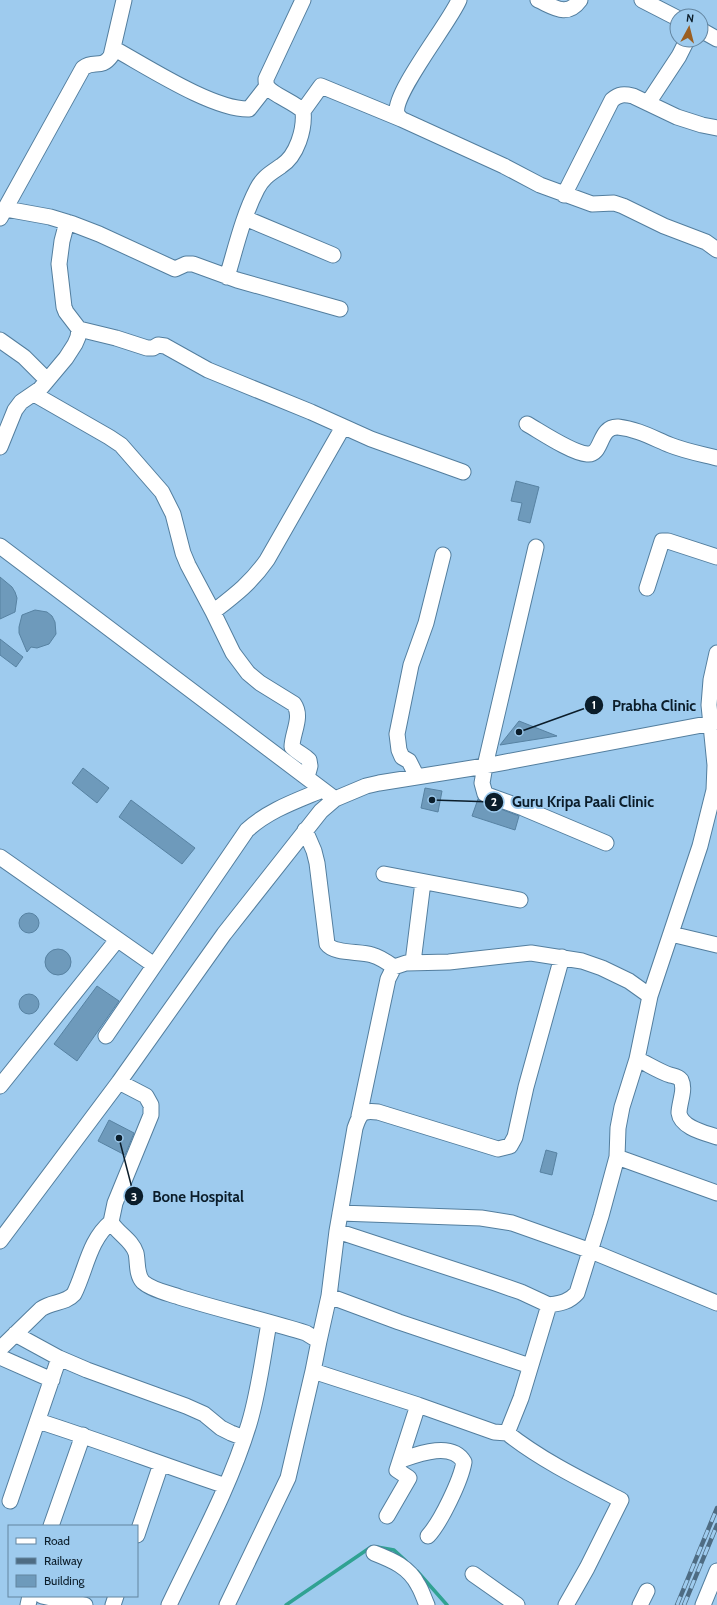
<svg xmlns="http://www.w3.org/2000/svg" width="717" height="1605" viewBox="0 0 717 1605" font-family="Cabin,sans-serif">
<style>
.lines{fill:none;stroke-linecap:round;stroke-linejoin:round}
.stream{stroke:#30a292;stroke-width:3.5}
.building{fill:#6e9abb;stroke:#5782a2}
.minor-casing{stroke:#537e9e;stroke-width:17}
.minor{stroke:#fff;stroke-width:15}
.rail-casing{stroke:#4e6c83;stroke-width:4.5}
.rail{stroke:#9ecbee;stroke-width:3;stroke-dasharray:9;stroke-linecap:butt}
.leader{fill:none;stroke:#0b1d2a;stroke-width:1.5}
.callout-dot{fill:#0b1d2a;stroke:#9ecbee;stroke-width:1.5}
.mark-label{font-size:12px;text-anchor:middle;font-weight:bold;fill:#fff}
.callout-label{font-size:15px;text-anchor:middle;font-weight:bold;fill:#0b1d2a;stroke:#9ecbee;stroke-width:4;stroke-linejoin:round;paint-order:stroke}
</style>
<rect width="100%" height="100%" fill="#9ecbee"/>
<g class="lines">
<path class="stream" d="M377,1547L394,1550L406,1561
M417,1571L447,1605
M286,1605L371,1547"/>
</g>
<path class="building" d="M516,481L539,487L530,523L518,520L522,503L511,501Z
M0,577L12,587L15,592L17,598L15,612L0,619Z
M35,610L47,612L52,616L55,622L56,634L49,644L37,648L31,647L27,652L19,633V627L22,615Z
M0,639L23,657L16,667L0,655Z
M519,721L557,736L500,745Z
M83,768L109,788L97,803L72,783Z
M425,788L442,791L438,812L421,808Z
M478,799L482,802L519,816L515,830L472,816Z
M131,800L195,848L182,864L119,817Z
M19 923a10 10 0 1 1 20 0a10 10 0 1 1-20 0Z
M45 962a13 13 0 1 1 26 0a13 13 0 1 1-26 0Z
M97,986L119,1001L77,1061L54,1044Z
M19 1004a10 10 0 1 1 20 0a10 10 0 1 1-20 0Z
M109,1120L134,1133L125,1155L98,1141Z
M546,1150L557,1153L552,1175L540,1172Z"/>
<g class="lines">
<g class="minor-casing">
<path id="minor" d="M459,0C450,22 392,94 397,114C398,116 400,117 401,119L504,166L540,185L592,204L614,203L623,206L664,226L706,242L717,250
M538,0C554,7 567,18 580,0
M642,0L677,18
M701,30L717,39
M113,48C146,66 213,110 249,109L267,86
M648,103L679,56L687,40
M303,111L321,86L401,119
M564,195L612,100C619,94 624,94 633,96L677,117L702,125L717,128
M6,209L50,217L73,224L99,234L175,269L186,264H193L237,280L340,309
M0,218L83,68C94,59 101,70 111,56L124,0
M245,218L333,255
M227,277C236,247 243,216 257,189C263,177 271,173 281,166C297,156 305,129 303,111C294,102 271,94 267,86C266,84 266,82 266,79L303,0
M79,329L116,338L147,348H153L158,345L165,346L208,370L311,412L371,439L463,472
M0,340L24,357L47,380
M34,394L109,437L121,445L162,492L173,514L183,553L188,565L213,612L233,653L248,673L260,683L294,704C303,717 292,733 292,747C298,753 304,755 309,760L310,766L307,777
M527,424C541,432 572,453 587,454C603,456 598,426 618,427C637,429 653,438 670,445C685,451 701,454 717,458
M0,447L15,410L21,402L40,389L66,358L75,344L78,337L79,329L66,312L64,307L59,264L62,241L67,222
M0,546L335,799
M536,547L485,766L482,783L485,794L490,796L523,808L606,843
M647,588L662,541H668L717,557
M213,612C235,595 251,583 267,560L343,427
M417,777L409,761L402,757L399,750L397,734L411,665L426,623L443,555
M305,830L314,851L317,863L327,944C334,954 360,951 372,955C380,957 387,962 394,967
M0,857L154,965
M384,874L520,900
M671,934L717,945
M413,962L423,882
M106,1036L247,830C269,810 296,801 322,790
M637,1059C648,1064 658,1071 670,1075C674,1076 678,1076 681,1080C683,1084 683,1090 682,1095C681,1101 679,1108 679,1113C681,1128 706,1133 717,1137
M119,1082L146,1096L151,1105V1115L115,1203L111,1222C118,1234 132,1240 136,1253C138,1261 136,1275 143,1282C152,1290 168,1293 179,1297C221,1310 264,1320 306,1333L319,1341L313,1371L418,1405L494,1432L507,1433L521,1398L549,1305C561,1303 569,1302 577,1293L601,1216L617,1157L618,1128L622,1107L637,1059L650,996
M0,1086L117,940
M359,1116L388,979L394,967L406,963L449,962L531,953L582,961L602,968L629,981L650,996L700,846L714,790L715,765L709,705L711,680L717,653
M617,1157L717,1193
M340,1213L481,1218L512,1223L591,1251L717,1303
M337,1231L495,1283L521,1292L549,1305
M0,1241L119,1082L224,934L321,811L335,799L366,786L379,783L485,766L717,722
M329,1296L399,1322L530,1366
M15,1334L59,1358L87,1370L186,1406L204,1414L221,1428L231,1433L244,1438
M319,1341L329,1296L337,1231L355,1128C360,1113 362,1110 378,1112L498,1149L510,1146L515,1137L526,1087L562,957
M0,1349L41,1309C52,1301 65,1304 74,1294C86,1270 89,1240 111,1222
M0,1357L52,1380
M38,1421C101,1441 163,1465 226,1486
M507,1433C541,1460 582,1480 621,1500L587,1568L566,1605
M401,1460C418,1454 452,1441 464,1462C461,1480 441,1522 428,1536
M10,1501L59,1358
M387,1516L409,1478L397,1470L418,1405
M51,1526L83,1435
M137,1535L161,1464
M374,1553C392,1560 409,1567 418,1585C422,1591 424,1599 427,1605
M473,1574L517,1605
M42,1596L85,1605
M28,1605L30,1596
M113,1605L116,1596
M169,1605C197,1546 230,1487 249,1424C259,1391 263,1356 269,1323
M227,1605L288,1478L313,1371
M640,1605L647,1591
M703,1605L717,1571"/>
</g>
<use href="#minor" class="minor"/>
<g class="rail-casing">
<path id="rail" d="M677,1605L717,1508
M684,1605L717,1525"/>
</g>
<use href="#rail" class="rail"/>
</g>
<path class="leader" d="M519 732L594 705M432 800L494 802M119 1138L134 1196"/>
<g class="callout-dot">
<circle cx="519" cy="732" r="4"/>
<circle cx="432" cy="800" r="4"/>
<circle cx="119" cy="1138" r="4"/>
<circle cx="594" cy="705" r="10"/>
<circle cx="494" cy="802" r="10"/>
<circle cx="134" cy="1196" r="10"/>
</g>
<g class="mark-label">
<text x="594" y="709">1</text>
<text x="494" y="806">2</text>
<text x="134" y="1201">3</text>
</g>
<g class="callout-label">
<text x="654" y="711">Prabha Clinic</text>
<text x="583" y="807">Guru Kripa Paali Clinic</text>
<text x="198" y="1202">Bone Hospital</text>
</g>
<rect x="8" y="1525" width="130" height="72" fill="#9ecbee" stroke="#6385a0"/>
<rect x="16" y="1538" width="20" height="6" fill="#ffffff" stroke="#6385a0"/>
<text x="44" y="1545" font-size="12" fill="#0b1d2a">Road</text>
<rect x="16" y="1558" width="20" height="6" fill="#4e6c83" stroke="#6385a0"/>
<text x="44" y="1565" font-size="12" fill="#0b1d2a">Railway</text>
<rect x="16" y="1575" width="20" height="12" fill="#6e9abb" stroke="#6385a0"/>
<text x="44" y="1585" font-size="12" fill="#0b1d2a">Building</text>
<g transform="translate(689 28) rotate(7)"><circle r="19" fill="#9ecbee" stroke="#6385a0"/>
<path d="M0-3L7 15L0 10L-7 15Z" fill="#9b5f22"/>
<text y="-6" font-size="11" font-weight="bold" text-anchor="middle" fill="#0b1d2a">N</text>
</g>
</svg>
